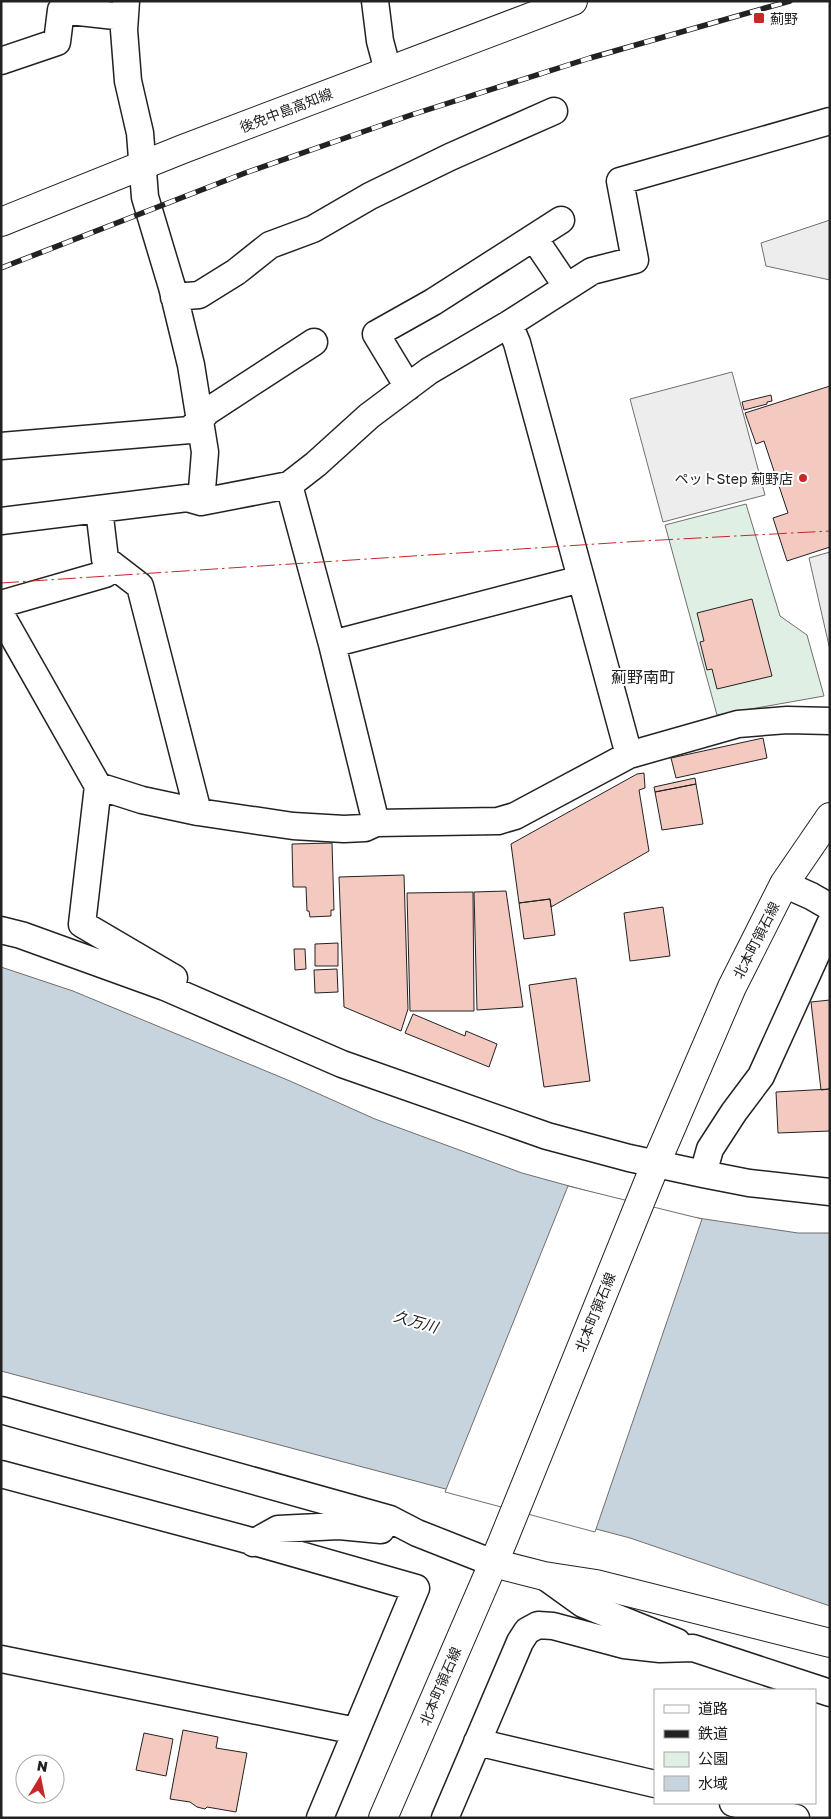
<svg xmlns="http://www.w3.org/2000/svg" width="831" height="1819" viewBox="0 0 831 1819" font-family="'Golos Text','Noto Sans JP',sans-serif">
<style>
.green{fill:#e0efe3;stroke:#6f6f6f}
.parking{fill:#ededed;stroke:#6f6f6f}
.water{fill:#c7d3dd;stroke:#6f6f6f}
.pier{fill:#fff;stroke:#6f6f6f}
.building{fill:#f3c9c0;stroke:#222}
.lines{fill:none;stroke-linecap:round;stroke-linejoin:round}
.minor-casing{stroke:#222;stroke-width:29}
.tertiary-casing{stroke:#222;stroke-width:30}
.secondary-casing{stroke:#222;stroke-width:30}
.minor{stroke:#fff;stroke-width:26}
.tertiary{stroke:#fff;stroke-width:28}
.secondary{stroke:#fff;stroke-width:28}
.rail-casing{stroke:#222;stroke-width:5.5}
.rail{stroke:#fff;stroke-width:4;stroke-dasharray:11;stroke-linecap:butt}
.power{stroke:#c62828;stroke-width:1;stroke-dasharray:18 4 2.5 4;stroke-linecap:butt}
.poi-dot{fill:#c62828;stroke:#fff;stroke-width:2}
.labels{text-anchor:middle;dominant-baseline:central;stroke-width:4;stroke-linejoin:round;paint-order:stroke}
.poi-label{font-size:14px;fill:#222;stroke:#fff;text-anchor:start}
.street-label{font-size:14px;fill:#222;stroke:#fff}
.water-label{font-size:15px;font-style:italic;fill:#222;stroke:#fff}
.quarter-label{font-size:16px;fill:#222;stroke:#fff}
</style>
<rect width="100%" height="100%" fill="#fff"/>
<path class="green" d="M746,504L780,616L807,635L824,696L717,715L665,525Z"/>
<path class="parking" d="M830,220V280L766,266L761,243Z
M732,372L765,495L663,522L630,399Z
M830,552V650L809,558Z"/>
<path class="water" d="M1,967L73,991L290,1081L375,1119L522,1173L671,1214L798,1233H830V1606L630,1538L1,1371Z"/>
<path class="pier" d="M568,1186L702,1219L595,1532L445,1492Z"/>
<path class="building" d="M830,386V547L787,561L773,518L788,513L764,441L756,444L745,413Z
M771,395L772,401L767,402V404L744,410L742,402Z
M752,599L772,676L717,689L712,669L707,670L700,642L704,641L697,613Z
M763,738L767,758L676,778L671,758Z
M644,773L645,788L639,790L649,851L551,907L550,899L519,903L511,844L637,774Z
M695,778L696,784L655,792L654,787Z
M696,784L703,824L662,830L655,792Z
M332,843L334,910H331V916L310,917L309,911H307L306,887H293L292,844Z
M404,875L408,1009L401,1031L344,1007L339,877Z
M506,891L523,1007L477,1010L474,892Z
M473,892L474,1011H410L407,893Z
M550,899L555,935L524,939L519,903Z
M663,907L670,956L630,961L624,913Z
M338,943V966H315V944Z
M294,949H305L306,969L295,970Z
M337,969L338,992L315,993L314,970Z
M576,978L590,1081L544,1087L529,985Z
M830,1000V1089L821,1090L811,1002Z
M413,1014L465,1036L466,1031L497,1044L489,1067L405,1033Z
M830,1089V1131L778,1133L776,1092Z
M183,1730L218,1737L216,1748L247,1753L236,1812L207,1807L205,1809L197,1807L190,1802L170,1799Z
M144,1733L173,1739L166,1776L136,1770Z"/>
<g class="lines">
<g class="minor-casing">
<path id="minor" d="M126,1L124,30L128,81L140,133L145,197L172,287L191,365L205,452L201,502
M375,1L380,41L388,71
M1,61L57,42L61,10L124,17
M534,238L567,287
M174,297L199,295L236,272L270,245L313,229L370,196L450,157L554,111
M509,324L517,343L629,755
M408,387L376,334L433,302L561,220
M1,446L190,430L208,411L314,342
M289,485L332,644L376,823
M99,509L105,559L140,586L198,812
M1,521L187,498L201,502L289,485L316,464L369,416L429,371L509,324L592,271L635,260L620,181L830,121
M1,604L105,574L115,567
M1,615L98,786L82,924L174,978
M332,644L581,579
M98,786L142,800L198,812L293,826L344,829L365,828L376,823L498,821L515,816L629,755L738,724L787,720L830,721
M784,884L811,896L830,907
M1,930L21,935L165,987L342,1064L547,1136L629,1158L703,1174L749,1183L830,1192
M703,1174L710,1149L734,1112L761,1076L830,924
M1,1410L390,1519L417,1533L493,1563
M1,1474L244,1539L416,1588L320,1818
M253,1543L278,1529L339,1526L381,1530
M544,1576L583,1604L677,1642
M1,1659L356,1731
M477,1742L655,1784
M733,1803L796,1818
M445,1818L520,1642L527,1631L538,1625L553,1626L624,1645L660,1649L693,1648L830,1693"/>
</g>
<g class="tertiary-casing">
<path id="tertiary" d="M493,1563L544,1576L596,1584L830,1643"/>
</g>
<g class="secondary-casing">
<path id="secondary" d="M1,222L183,149L573,1
M383,1818L502,1543L656,1163L732,987L784,884L830,817"/>
</g>
<use href="#minor" class="minor"/>
<use href="#tertiary" class="tertiary"/>
<use href="#secondary" class="secondary"/>
<g class="rail-casing">
<path id="rail" d="M1,268L245,173L411,115L590,58L790,1"/>
</g>
<use href="#rail" class="rail"/>
<path class="power" d="M1,583L642,541L830,531"/>
</g>
<g class="poi-dot">
<rect x="753" y="12" width="12" height="12" rx="2.5"/>
<circle cx="803" cy="478" r="5"/>
</g>
<g class="labels">
<g class="poi-label">
<text x="770" y="18">薊野</text>
<text x="793" y="478" text-anchor="end">ペットStep 薊野店</text>
</g>
<g class="street-label">
<text transform="translate(286 110) rotate(-21)">後免中島高知線</text>
<text transform="translate(756 940) rotate(-63)">北本町領石線</text>
<text transform="translate(595 1312) rotate(-68)">北本町領石線</text>
<text transform="translate(440 1686) rotate(-67)">北本町領石線</text>
</g>
<g class="water-label">
<text transform="translate(416 1321) rotate(16)">久万川</text>
</g>
<g class="quarter-label">
<text x="643" y="677">薊野南町</text>
</g>
</g>
<rect width="831" height="1819" fill="none" stroke="#222222" stroke-width="5"/>
<rect x="654" y="1689" width="162" height="115" fill="#ffffff" stroke="#a7a7a7"/>
<rect x="664" y="1705" width="25" height="8" fill="#ffffff" stroke="#a7a7a7"/>
<text x="698" y="1714" font-size="15" fill="#222222">道路</text>
<rect x="664" y="1730" width="25" height="8" fill="#222222" stroke="#a7a7a7"/>
<text x="698" y="1739" font-size="15" fill="#222222">鉄道</text>
<rect x="664" y="1752" width="25" height="15" fill="#e0efe3" stroke="#a7a7a7"/>
<text x="698" y="1764" font-size="15" fill="#222222">公園</text>
<rect x="664" y="1776" width="25" height="15" fill="#c7d3dd" stroke="#a7a7a7"/>
<text x="698" y="1789" font-size="15" fill="#222222">水域</text>
<g transform="translate(40 1779) rotate(10)"><circle r="24" fill="#ffffff" stroke="#a7a7a7"/>
<path d="M0-4L9 19L0 12L-9 19Z" fill="#c62828"/>
<text y="-8" font-size="14" font-weight="bold" text-anchor="middle" fill="#222222">N</text>
</g>
</svg>
